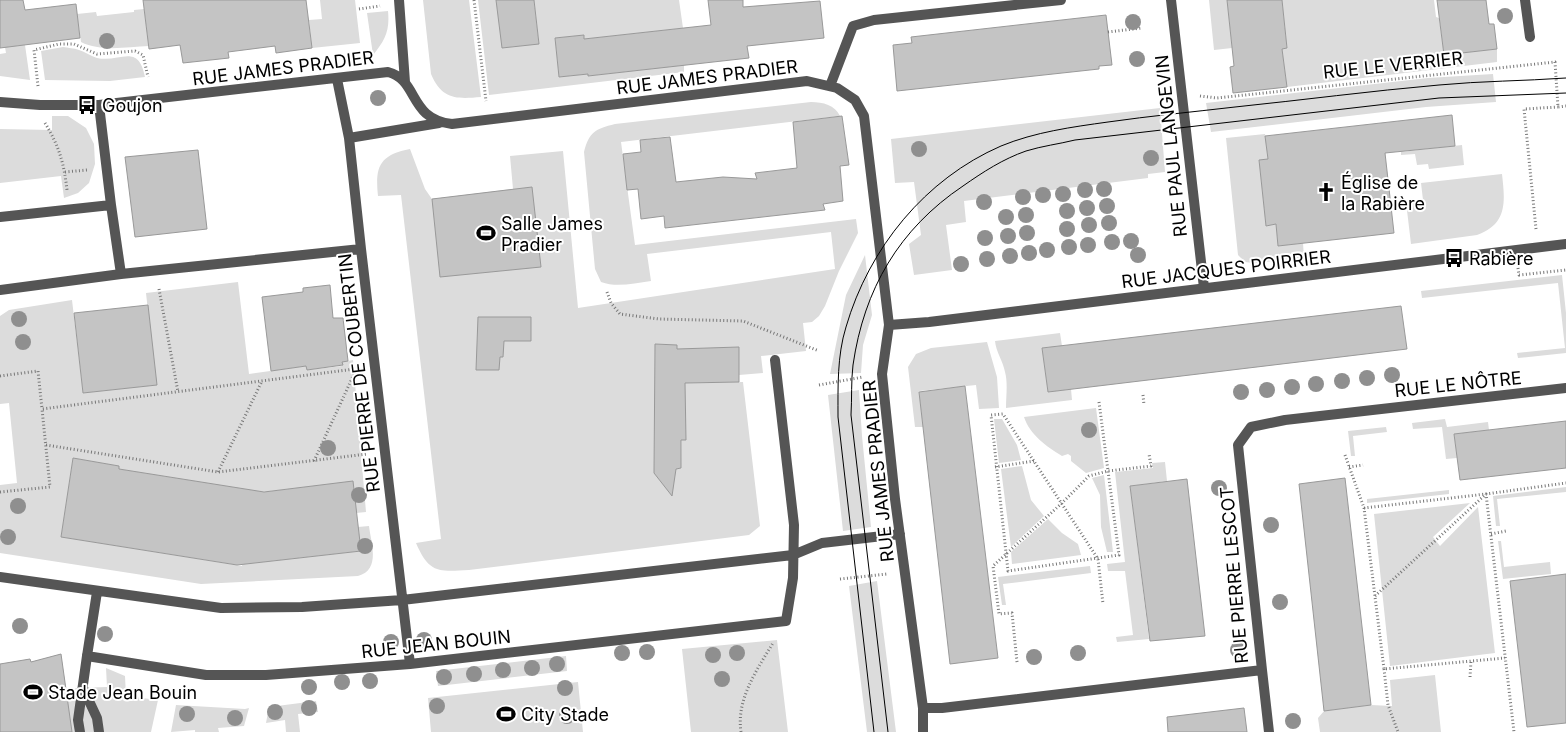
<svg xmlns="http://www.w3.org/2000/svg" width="1566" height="732" viewBox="0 0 1566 732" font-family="Inter,sans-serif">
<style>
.green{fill:#dcdcdc}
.building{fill:#c4c4c4;stroke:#999}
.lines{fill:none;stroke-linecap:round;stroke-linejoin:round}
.path{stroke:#777;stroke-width:3;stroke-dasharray:1 2.5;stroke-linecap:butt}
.lane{stroke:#555;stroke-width:10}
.street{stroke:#555;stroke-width:10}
.tram{stroke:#000;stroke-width:1}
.tree{fill:#8f8f8f}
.labels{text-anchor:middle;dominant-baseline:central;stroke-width:4;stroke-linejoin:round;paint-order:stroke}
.street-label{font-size:18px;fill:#000;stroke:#fff}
.poi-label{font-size:18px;fill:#000;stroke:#fff;text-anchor:start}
</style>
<rect width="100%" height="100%" fill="#fff"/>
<path class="green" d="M320,0H355L360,43L312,48L309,20L322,19Z
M423,0H469L481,97C457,99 442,100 431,74Z
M478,0H496L503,48L539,43L534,0H679L683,28L584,39V35L555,38L559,77L588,74L589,76L684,65V72L489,95Z
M1209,0H1227L1232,48L1214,50Z
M1282,0H1434L1436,17L1439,18L1444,55L1497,49V62L1287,87L1282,49L1287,48Z
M144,9L149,46C126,47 101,52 81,42L77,14L96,12L97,16L134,12V10Z
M388,11C390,31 385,40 373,55L367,13Z
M25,45L30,80L0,76V54L6,53L5,47Z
M63,47C68,48 74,48 79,50C85,52 91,56 97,58C120,63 138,42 145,77L110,81L45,80L41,51Z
M1493,74L1496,102L1426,107L1211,132L1206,103L1428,78Z
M811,102C823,102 835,105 840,116L621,142L635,245L856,219L858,233L839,271L825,306L819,316L812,322L803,323L806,351L761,356L763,373L739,375V347L719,348L718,359L677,360V345L655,344L654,468L660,481L676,469L681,468L682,383L743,382L760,526L749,535L469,570C438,572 429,573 416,543L441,539L401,195L378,196C375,167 379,155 410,149L425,189L432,199L513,189L510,156L563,151L578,308L835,269L831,232L647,254L651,281C634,283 617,288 601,282L595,269L584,152C589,132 595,129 615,124Z
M1160,108L1165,172L1148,174V178L964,201L966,222L946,225L952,270L914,275L909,244L921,235L914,182L895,183L891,139Z
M52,116H68L86,128L94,144L95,164L89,183L78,193L64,198L61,176L0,183V129L52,130Z
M1265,134L1268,159L1259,160L1266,226L1276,224L1278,246L1303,243L1304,258L1253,263L1245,262L1238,255L1226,138Z
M1462,145L1464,165L1429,169L1428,164L1417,165L1415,154L1401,155V152Z
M1502,174C1505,201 1508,224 1477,235L1411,244L1406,202L1423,200L1421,183Z
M865,255L872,315L863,345L861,373L830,374L846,295Z
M1562,275L1566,313V353L1518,358L1517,353L1565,348L1558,283L1422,298L1421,291Z
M238,282L249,374L306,366L307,370L342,366V362L353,360L366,512L356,513L353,482L261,492L119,469V466L73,458L61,537L242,566L246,542L270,561L361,551L358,527L369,526C371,543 381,570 358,576L201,584L0,553V485L17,483L9,403L0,404V316L9,310L72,300L83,393L156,385L146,293Z
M1060,333L1062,346L1042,348L1048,392L1071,389L1072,400L1006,408C1006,396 1008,383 1005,372C1003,361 996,352 995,341Z
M987,342L997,377L999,408L979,409L976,385L919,391L923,427H915L908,367L916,354L931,348Z
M859,390L862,436L871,527L843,531L828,395Z
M1096,408L1104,468L1086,473L1071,461V456L1068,454L1062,456C1046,446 1030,435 1024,417Z
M994,419H1002L1017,445L1021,460L999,463Z
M1445,419L1447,427L1488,422L1489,430L1454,434L1457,458L1446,459L1442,427L1413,429L1412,423Z
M1386,427L1387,432L1353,436L1355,456H1351L1348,431Z
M1165,462L1167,481L1130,486L1149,639L1117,642L1116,637L1133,635L1125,571H1108L1107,564L1125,562L1115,472L1153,468L1152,463Z
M1022,466L1031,500L1044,516L1011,547L1001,469Z
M1104,475L1113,552H1107L1101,527L1100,495L1092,478Z
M1566,487V492L1497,499L1500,526H1496L1493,496Z
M1449,490V494L1367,503V499Z
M1470,503L1433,537L1440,546L1478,507L1495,653L1390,666L1374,514Z
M1048,519L1062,533L1078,544L1081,555L1012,564L1011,552Z
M1498,541H1501L1504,567L1550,562L1551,574L1503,579Z
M1090,566L1091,573L1003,584L1006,605H1002L998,577Z
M877,581L896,732H867L849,586Z
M777,640L788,732H691L682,649Z
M61,654L67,696L76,688L107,687L106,668L125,676L126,696L158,700L151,732H0V664L30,659L31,662Z
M566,656L567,671L438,686L436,671Z
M1435,675L1441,732H1320L1318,718L1324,711L1371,705L1392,706L1390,680Z
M578,682L583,732H431L428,698Z
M316,701L318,712L298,714L300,732H286L285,720L266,723L269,707Z
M176,705L245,709L249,708L244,726L218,728L219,732H195V730L171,732Z"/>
<path class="building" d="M0,0H23L25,10L76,4L80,38L0,48Z
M143,0H306L312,48L276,53L275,46L228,52L229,58L183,63L180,45L149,49Z
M496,0H534L539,44L502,48Z
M708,0H743V7L820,1L824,38L747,46L749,58L588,76V74L559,77L555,38L584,35V39L711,25Z
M1227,0H1282L1287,48L1282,49L1287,87L1233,93L1230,67L1234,66Z
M1437,0H1486L1489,24H1494L1497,49L1444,55Z
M1106,15L1112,65L1099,66V69L897,91L893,45L912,43L911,37Z
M1452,115L1455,146L1385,153L1394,233L1278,246L1276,224L1266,226L1259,160L1268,159L1265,136Z
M842,116L849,165L840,166L843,201L823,204L825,210L665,228L664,216L641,219L638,189L627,190L623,154L641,152L640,140L670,137L676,182L723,177L757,179L755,173L797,168L793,122Z
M198,150L207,229L135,237L125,157Z
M532,187L541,267L440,277L432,199Z
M330,285L333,318H343L348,361L342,362L343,365L307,370L306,366L271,371L262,297L303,292V288Z
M148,305L157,385L83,393L74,313Z
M1401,306L1407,349L1048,392L1042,348Z
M478,317H531V341H504L503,357H500L499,370H476Z
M655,344L677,345V349L739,347V382L685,383L686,440H681V468L676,469L672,496L654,473Z
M965,386L998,658L950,664L919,392Z
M1566,421V468L1460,480L1454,434Z
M73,458L119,466V469L264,492L353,481L361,551L237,565L61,537Z
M1345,478L1371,705L1324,711L1299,484Z
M1187,479L1205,636L1150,641L1130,486Z
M1566,574V723L1527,727L1510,581Z
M61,654L72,732H0V664L30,659L31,662Z
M1244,708L1247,732H1168L1167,717Z"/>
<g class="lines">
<path class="path" d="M474,0L486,101
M359,9L380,6
M1108,32L1142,28
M38,86L34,50L59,44H74L97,54L135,51L143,55L148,77
M1200,96L1217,98L1555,62L1558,107L1566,106
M45,123C59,146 64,163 67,190
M65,172L87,170
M1536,229L1524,109L1558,107
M1518,268L1519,275L1566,270
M159,289L178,392
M607,292L611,303L620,314L659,319L743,321L819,351
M0,376L38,371L42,409
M819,385L863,377
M1143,395L1144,405
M1099,402L1119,555L1008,571L991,415L1003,414L1098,559L1103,604
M46,445L218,472L367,454
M1345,455L1364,508L1384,669L1505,658
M314,461L355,372
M995,467L1034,461
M1349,467L1363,465
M218,472L262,381
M0,492L50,487L42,409L355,369
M1364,508L1486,494L1514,732
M1491,534L1506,531
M840,579L887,574
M1375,596L1486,494L1566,483
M1017,662L1012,613L999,614L993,566L1062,503L1089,476L1108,471L1151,466L1149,454
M1384,669L1388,705L1398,732
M1470,677L1471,661
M741,732C736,699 757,670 773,643"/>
<path class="lane" d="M83,688L97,718L99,732
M80,732L78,720L87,656"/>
<path class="street" d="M399,0L405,82
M1171,0L1204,288
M1525,0L1530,37
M337,79L349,138L361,249L410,664
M830,86L853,26L874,20L1061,0
M0,102L40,105H99L388,72C419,80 408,119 452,124L807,81L837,88L855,100L864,116L889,325L882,374L895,499L923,708V732
M99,105L111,205
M349,138L439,123
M0,217L111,205L121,274L0,290
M121,274L361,249
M889,325L929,322L1566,244
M0,577L221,608L302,607L402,600L793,555L822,543L900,534
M97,592L87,656L206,675H266L410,664L786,621L793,578L794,525L775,360
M1262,670L1269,732
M923,708H942L1262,670L1238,445L1251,427L1285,420L1566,388"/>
<path class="tram" d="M874,732L838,417C838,387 837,356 846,327C869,248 925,179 1001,146C1035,132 1072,127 1108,122C1150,116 1192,112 1235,107C1303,100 1370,91 1439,85C1481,81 1524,81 1566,78
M888,732L851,415C852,398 851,381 853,365C864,289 899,229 963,186C983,172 1003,159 1026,151C1042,146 1059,144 1075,140L1439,98L1566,93"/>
</g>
<g class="tree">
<circle cx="1505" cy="16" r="8"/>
<circle cx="1133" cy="22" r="8"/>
<circle cx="107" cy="41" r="8"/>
<circle cx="1137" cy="59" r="8"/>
<circle cx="378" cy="98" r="8"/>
<circle cx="919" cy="149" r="8"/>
<circle cx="1151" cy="158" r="8"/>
<circle cx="1104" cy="189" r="8"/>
<circle cx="1085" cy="190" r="8"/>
<circle cx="1063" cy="194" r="8"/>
<circle cx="1043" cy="195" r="8"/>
<circle cx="1023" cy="197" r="8"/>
<circle cx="984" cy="202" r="8"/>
<circle cx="1107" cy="206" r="8"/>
<circle cx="1087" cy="208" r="8"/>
<circle cx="1067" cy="211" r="8"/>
<circle cx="1026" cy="215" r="8"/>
<circle cx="1006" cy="217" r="8"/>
<circle cx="1109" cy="223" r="8"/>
<circle cx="1089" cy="225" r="8"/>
<circle cx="1067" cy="229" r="8"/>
<circle cx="1027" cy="233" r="8"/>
<circle cx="1008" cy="236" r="8"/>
<circle cx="985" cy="238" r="8"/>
<circle cx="1131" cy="241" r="8"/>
<circle cx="1112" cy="242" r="8"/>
<circle cx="1088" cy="245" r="8"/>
<circle cx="1069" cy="247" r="8"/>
<circle cx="1047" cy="250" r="8"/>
<circle cx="1029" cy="253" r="8"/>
<circle cx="1138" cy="255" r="8"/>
<circle cx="1010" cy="256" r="8"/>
<circle cx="987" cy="259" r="8"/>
<circle cx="961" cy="264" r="8"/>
<circle cx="19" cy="319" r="8"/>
<circle cx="23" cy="342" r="8"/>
<circle cx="1392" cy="375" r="8"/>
<circle cx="1367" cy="378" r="8"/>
<circle cx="1342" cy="381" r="8"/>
<circle cx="1316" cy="384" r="8"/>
<circle cx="1292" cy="387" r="8"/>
<circle cx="1267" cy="390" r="8"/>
<circle cx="1241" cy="392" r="8"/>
<circle cx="1089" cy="430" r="8"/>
<circle cx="328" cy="448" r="8"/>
<circle cx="1219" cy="488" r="8"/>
<circle cx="359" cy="495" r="8"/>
<circle cx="18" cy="506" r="8"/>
<circle cx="1271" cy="525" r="8"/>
<circle cx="8" cy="537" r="8"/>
<circle cx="365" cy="546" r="8"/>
<circle cx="1280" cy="602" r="8"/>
<circle cx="20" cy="626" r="8"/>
<circle cx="105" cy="634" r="8"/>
<circle cx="424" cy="640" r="8"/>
<circle cx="391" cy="642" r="8"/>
<circle cx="1238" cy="650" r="8"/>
<circle cx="647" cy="652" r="8"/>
<circle cx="622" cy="653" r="8"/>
<circle cx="737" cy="653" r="8"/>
<circle cx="1078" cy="653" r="8"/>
<circle cx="713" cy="655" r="8"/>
<circle cx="1034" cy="657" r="8"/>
<circle cx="557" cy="664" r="8"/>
<circle cx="532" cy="668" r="8"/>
<circle cx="503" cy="670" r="8"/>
<circle cx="474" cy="674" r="8"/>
<circle cx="444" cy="677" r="8"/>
<circle cx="722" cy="679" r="8"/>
<circle cx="370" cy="681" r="8"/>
<circle cx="342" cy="682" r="8"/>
<circle cx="309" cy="687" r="8"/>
<circle cx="565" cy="688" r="8"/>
<circle cx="437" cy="706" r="8"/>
<circle cx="309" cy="708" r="8"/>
<circle cx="275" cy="712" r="8"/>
<circle cx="187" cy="714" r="8"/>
<circle cx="567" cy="716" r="8"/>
<circle cx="235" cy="718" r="8"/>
<circle cx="1293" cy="721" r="8"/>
</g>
<defs>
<g id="bus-bare" transform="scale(1.5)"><path d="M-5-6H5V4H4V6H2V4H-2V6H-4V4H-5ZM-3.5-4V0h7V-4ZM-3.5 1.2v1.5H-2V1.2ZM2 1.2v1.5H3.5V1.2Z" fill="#000" stroke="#fff" stroke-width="2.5" paint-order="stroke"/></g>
<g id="church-bare" transform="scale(1.5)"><path d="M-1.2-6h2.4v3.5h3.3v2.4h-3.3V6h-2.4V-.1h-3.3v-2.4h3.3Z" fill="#000" stroke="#fff" stroke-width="2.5" paint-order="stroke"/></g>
<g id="stadium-bare" transform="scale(1.5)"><path d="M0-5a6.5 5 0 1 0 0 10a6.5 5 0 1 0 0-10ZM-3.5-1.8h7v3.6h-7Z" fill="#000" stroke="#fff" stroke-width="2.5" paint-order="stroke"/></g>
</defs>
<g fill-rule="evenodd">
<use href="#bus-bare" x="87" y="105"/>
<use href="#church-bare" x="1326" y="192"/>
<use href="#stadium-bare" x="486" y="233"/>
<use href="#bus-bare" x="1454" y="258"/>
<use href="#stadium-bare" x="33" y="692"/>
<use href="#stadium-bare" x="506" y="714"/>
</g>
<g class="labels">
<g class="street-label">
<text transform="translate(1393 65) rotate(-6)">RUE LE VERRIER</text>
<text transform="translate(283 68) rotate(-7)">RUE JAMES PRADIER</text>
<text transform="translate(707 77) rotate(-7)">RUE JAMES PRADIER</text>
<text transform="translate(1171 146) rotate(-96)">RUE PAUL LANGEVIN</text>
<text transform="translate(1226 269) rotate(-7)">RUE JACQUES POIRRIER</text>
<text transform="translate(359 373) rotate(-97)">RUE PIERRE DE COUBERTIN</text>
<text transform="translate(1458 384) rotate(-6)">RUE LE NÔTRE</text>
<text transform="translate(878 471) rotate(-96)">RUE JAMES PRADIER</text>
<text transform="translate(1234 575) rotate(-95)">RUE PIERRE LESCOT</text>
<text transform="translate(436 644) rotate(-6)">RUE JEAN BOUIN</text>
</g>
<g class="poi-label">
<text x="102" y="105">Goujon</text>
<text x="1341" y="182">Église de<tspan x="1341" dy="21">la Rabière</tspan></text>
<text x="501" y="223">Salle James<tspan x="501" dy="21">Pradier</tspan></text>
<text x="1469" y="258">Rabière</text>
<text x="48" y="692">Stade Jean Bouin</text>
<text x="521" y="714">City Stade</text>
</g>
</g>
</svg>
